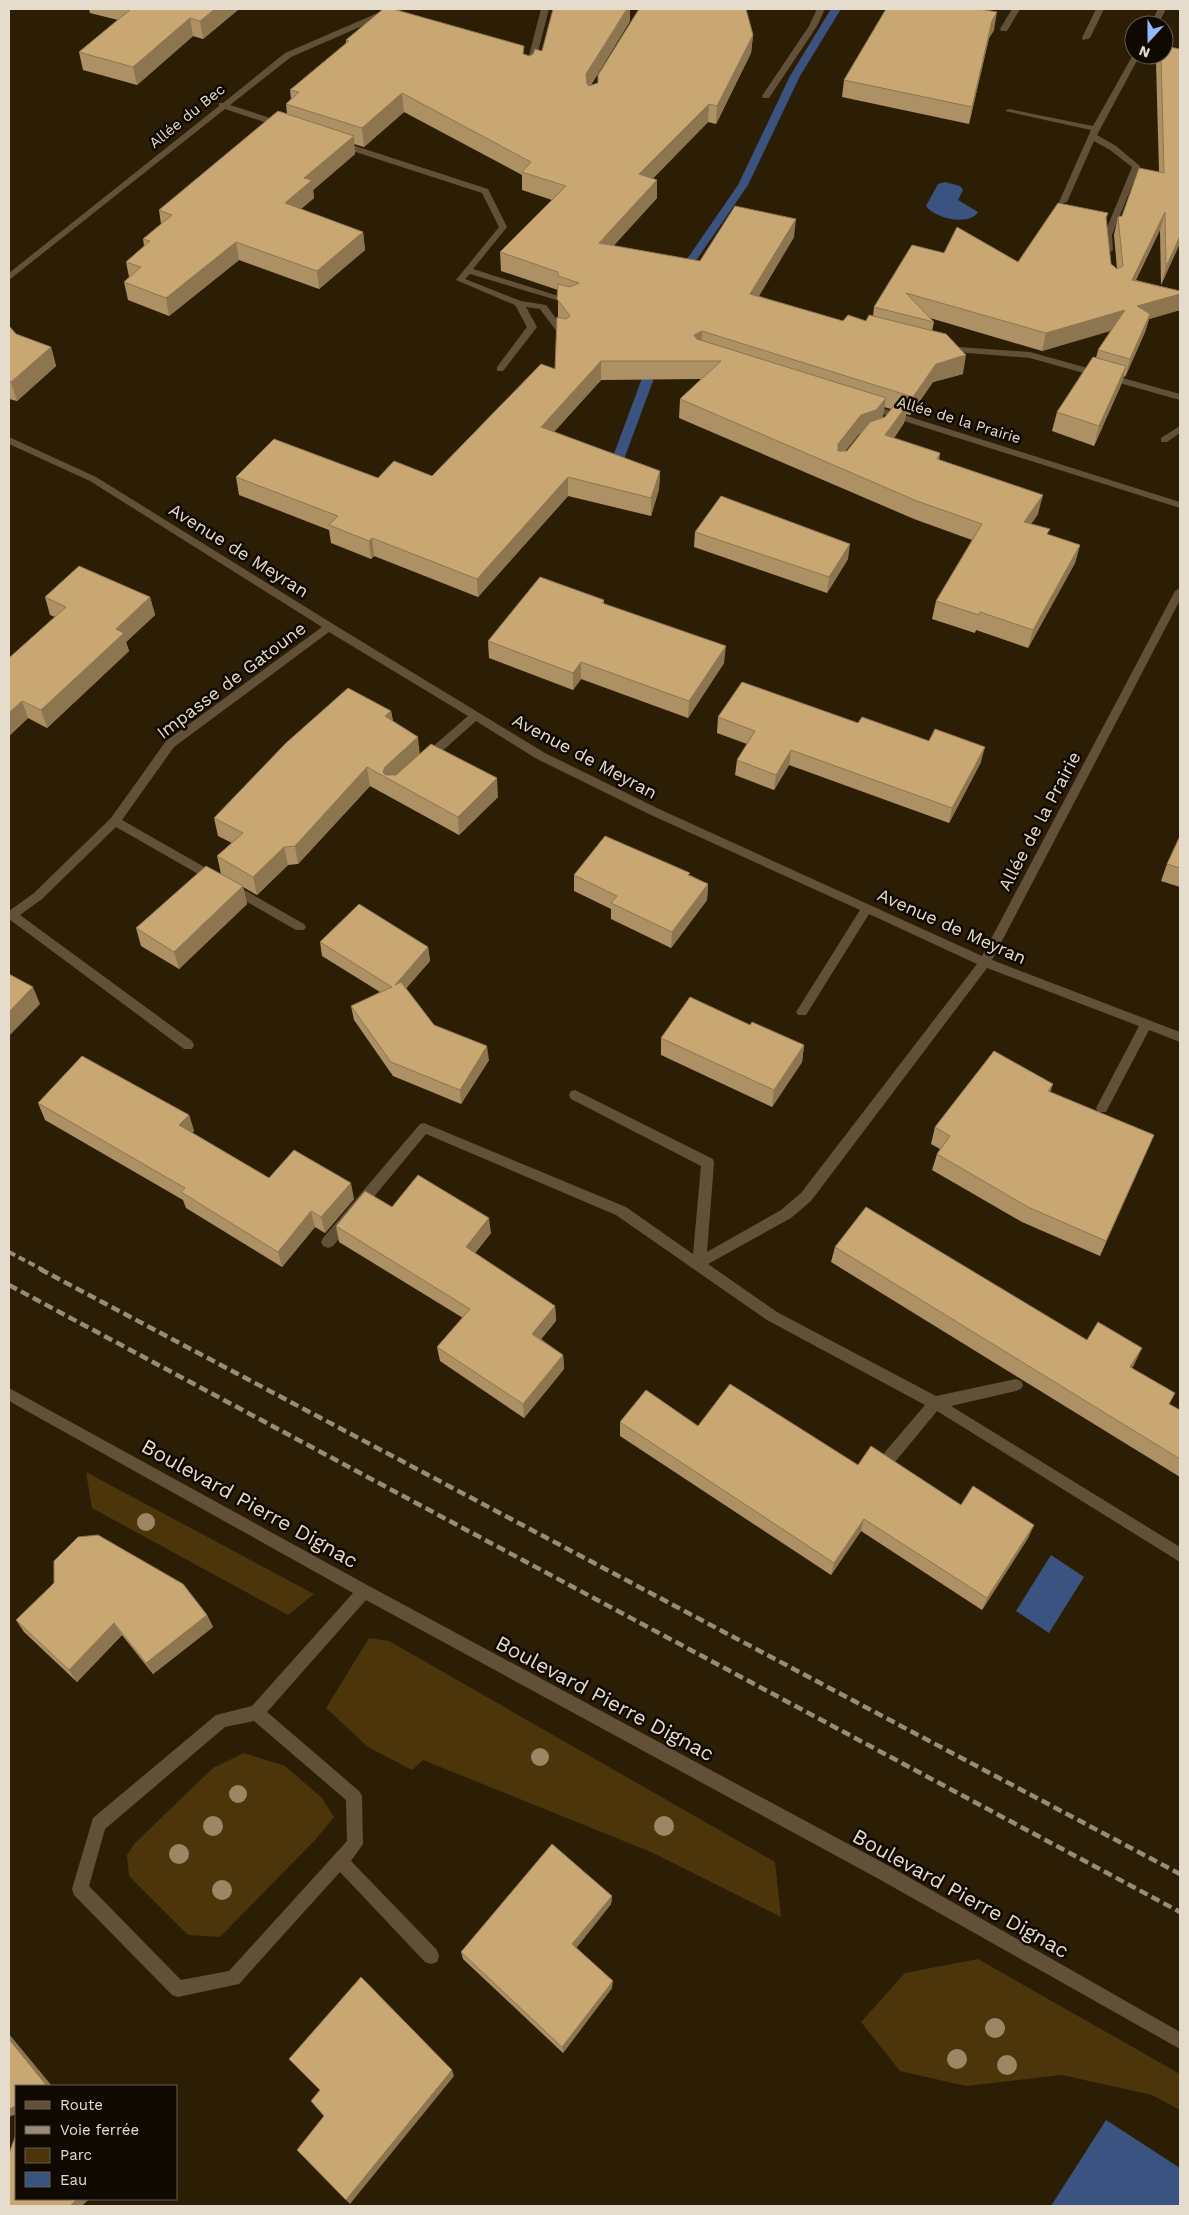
<svg xmlns="http://www.w3.org/2000/svg" width="1189" height="2215" viewBox="0 0 1189 2215" font-family="'Work Sans',sans-serif">
<style>
.green{fill:#4c350b}
.water{fill:#3b5380}
.lines{fill:none;stroke-linecap:round;stroke-linejoin:round}
.stream{fill:#3b5380;fill-rule:evenodd}
.minor{fill:#625138;fill-rule:evenodd}
.rail-far1{stroke:#988c79;stroke-width:4;stroke-dasharray:7 4;stroke-linecap:butt}
.rail{stroke:#988c79;stroke-width:4.5;stroke-dasharray:9 4.5;stroke-linecap:butt}
.tree{fill:#9d8663}
.wall{fill:#ad9063;fill-rule:evenodd}
.shaded-wall{fill:#8d7550}
.building{fill:#c9a773;stroke:#8d7550}
.labels{text-anchor:middle;dominant-baseline:central;stroke-width:5;stroke-linejoin:round;paint-order:stroke}
.far-street-label{font-size:15px;fill:#e6dcce;stroke:#0f0902}
.street-label{font-size:18px;fill:#e6dcce;stroke:#0f0902}
.near-street-label{font-size:21px;fill:#e6dcce;stroke:#0f0902}
</style>
<rect width="100%" height="100%" fill="#2c1e05"/>
<path class="green" d="M86,1472L314,1594L288,1615L92,1508Z
M369,1638L389,1641L775,1862L781,1917L651,1852L423,1760L412,1770L368,1747L326,1708Z
M244,1753L285,1766L322,1798L334,1817L315,1840L220,1937L188,1935L129,1876L127,1855L135,1843L213,1768Z
M978,1959L1180,2074V2110L1152,2095L1062,2075L966,2086L900,2071L861,2022L905,1973Z"/>
<path class="water" d="M945,182L960,186L963,190L958,200L978,212C970,226 935,219 926,206L938,184Z
M1051,1555L1084,1577L1049,1633L1016,1611Z
M1106,2120L1180,2168V2206H1051Z"/>
<g class="lines">
<path class="stream" d="M831,9H841L800,76L748,185L695,262L689,279H681L680,277L685,262L738,185L790,76Z
M654,359L660,362L620,470L614,474L610,473L608,470L648,362Z"/>
<path class="minor" d="M387,9H406L392,13L291,57L230,105L286,123V127H280L225,109L9,280V273L219,106V103H223L285,53Z
M541,9H549L533,71L529,73L525,71Z
M817,9H825L817,26L769,98H763L762,96L809,26Z
M1012,9H1020L1007,31H1001L1000,29Z
M1096,9H1104L1090,38L1083,40L1082,38Z
M1158,9H1166L1158,25H1150Z
M1134,53V55H1140L1097,135L1116,146L1140,166L1112,235L1113,250L1109,253L1105,250L1104,235L1132,167L1110,150L1094,141L1067,202L1060,204L1059,202L1091,130L1005,111L1009,109L1093,126Z
M337,142H343L488,189L507,227L473,269L577,302L570,304L470,274L465,279L521,301L546,305L568,334L566,336H560L540,309L526,307L537,327L503,371H497V367L527,327L515,305L456,280L499,227L482,193L337,146Z
M946,346L1030,352L1180,394V400L1030,358L943,351V347Z
M869,404L1180,502V508L866,409L864,407Z
M1180,426V433L1167,442H1161V438Z
M9,437L96,477L333,624L545,753L659,809L982,956L1175,591L1180,588V600L992,960L1180,1032V1042L1149,1030L1106,1112H1098L1096,1108L1139,1026L987,968L811,1201L791,1218L708,1264L777,1312L936,1396L1016,1379L1021,1381L1023,1385L1021,1389L1016,1391L951,1406L1180,1547V1562L937,1411L895,1462L890,1464L885,1462L883,1457L885,1452L925,1405L767,1320L616,1215L426,1134L333,1246L328,1248L323,1246L321,1242L323,1238L420,1124L424,1123L626,1207L693,1254L701,1166L571,1099L569,1095L571,1091L575,1090L713,1159L714,1163L707,1252L781,1210L801,1193L977,964L869,914L806,1015H798L796,1012L798,1009L860,910L651,815L537,759L476,721L430,762H422L421,759L422,756L468,716L329,632L174,747L122,820L304,924L306,927L304,930H296L116,827L42,899L20,915L192,1041L194,1045L192,1049H184L9,919V911L34,893L111,818L166,741L322,627L90,481L9,444Z
M9,1388L369,1586L889,1866L1180,2032V2049L877,1878L366,1600L267,1712L359,1791L362,1796L363,1844L351,1861L437,1950L439,1956L437,1962L431,1964L425,1962L340,1872L239,1984L178,1997L172,1995L74,1895L72,1889L93,1818L216,1715L252,1706L353,1593L9,1401ZM254,1721L346,1800L347,1841L229,1971L181,1980L89,1886L105,1829L225,1727Z"/>
<path class="rail-far1" d="M9,1252L43,1270"/>
<path class="rail" d="M40,1269L1180,1874
M9,1285L1180,1912"/>
</g>
<g class="tree">
<circle cx="146" cy="1522" r="9"/>
<circle cx="540" cy="1757" r="9"/>
<circle cx="238" cy="1794" r="9"/>
<circle cx="213" cy="1826" r="10"/>
<circle cx="664" cy="1826" r="10"/>
<circle cx="179" cy="1854" r="10"/>
<circle cx="222" cy="1890" r="10"/>
<circle cx="995" cy="2028" r="10"/>
<circle cx="957" cy="2059" r="10"/>
<circle cx="1007" cy="2065" r="10"/>
</g>
<path class="wall" d="M89,9H239L203,39L193,36L137,85L83,70L79,52L118,20L90,13Z
M630,21L591,85L753,35L751,53L716,124L708,122L653,178L657,198L613,246L700,261L794,237L759,296L843,321H866L873,316L874,307L944,253L1018,262L1108,213L1106,219L1111,264L1117,269L1114,235L1118,217L1122,216L1159,172L1156,62L1158,55H1164L1180,49V243L1161,285L1160,230L1136,280L1180,291V310L1149,319L1145,332L1125,377L1124,376L1121,385L1094,446L1052,431L1057,412L1096,358L1098,350L1111,330L1042,351L930,318L934,322L932,331L963,374L933,382L910,415L906,414L904,423L894,438L940,453L939,460L1038,514L1031,524L1048,535L1080,545L1075,563L1028,648L976,630L975,633L932,619L936,601L972,540L914,519L679,418L680,399L701,379L601,380L554,432L660,471L659,489L651,516L568,496L478,597L374,556L371,559L331,543L329,530L239,495L236,477L378,478L432,476L555,369L558,317V290L501,271L500,252L552,200L522,190V175L404,112L364,147L354,144L355,154L313,190L314,198L301,209L363,232L365,250L319,289L239,260L169,316L128,300L124,282L129,277L126,262L144,246L143,239L161,224L159,210L287,114L286,104L291,99L290,90L346,43V40L525,54L529,56L542,51ZM884,407L891,409L885,417L882,418ZM861,433L847,451H845L859,434Z
M994,30L989,38L969,124L842,97L844,80Z
M9,326L16,334L51,347L56,366L17,401L9,399Z
M695,532L848,559L827,593L694,547Z
M45,597H150L155,615L126,642L129,651L47,728L28,718L9,736V658L55,617L50,615Z
M604,600V604L724,663L688,718L581,679L573,690L489,658L488,641Z
M391,711L393,721L420,754L498,797L459,835L370,786L298,864L288,865L257,895L243,887L247,904L179,969L141,946L136,928L221,874L217,856L232,843L218,836L214,818Z
M718,717L858,723L981,762L949,823L789,765L774,790L735,775L737,760L747,744L717,733Z
M1180,836V887L1161,881L1167,864Z
M574,875H690L708,884L707,900L671,948L611,919V909L574,891Z
M320,942L428,947L430,961L406,988L434,1025L489,1060L461,1104L393,1076L354,1020L351,1006L380,992L322,956Z
M661,1038L804,1045L802,1062L772,1107L661,1055Z
M1053,1084L1050,1092L1154,1135L1100,1256L1022,1222L932,1170L937,1154L940,1149L931,1144L935,1127Z
M38,1103L189,1115L194,1131L192,1133L269,1178L354,1199L325,1233L315,1227L282,1267L186,1208L183,1200L45,1120Z
M392,1207L491,1233L475,1253L555,1306L556,1321L541,1339L563,1355L564,1369L524,1418L440,1361L437,1347L463,1318L339,1242L336,1226Z
M835,1247L1087,1340L1135,1363L1132,1368L1169,1404L1180,1410V1477L831,1262Z
M620,1422L698,1426L858,1465L961,1505L1034,1525L1028,1538L982,1610L861,1531L831,1575L620,1436Z
M207,1615L213,1627L153,1674L122,1635L77,1682L24,1632L16,1620Z
M612,1896L611,1904L576,1948L612,1988L563,2053L463,1959L461,1952Z"/>
<path class="shaded-wall" d="M215,9H239L203,39L200,21Z
M627,9H630V21L586,92V74Z
M997,12L994,30L989,38L969,124L972,107L992,21Z
M190,18L193,36L137,85L133,67Z
M753,35L751,53L716,124L717,106Z
M402,93L404,112L364,147L362,128Z
M709,104L708,122L639,193V174Z
M354,136L355,154L313,190L314,198L287,221L285,203L304,178Z
M657,180V198L599,262V243Z
M1165,212L1160,230L1127,297L1132,280Z
M796,219L794,237L749,312L750,294Z
M363,232L365,250L319,289L317,271Z
M1180,236V243L1161,285L1166,267Z
M236,242L239,260L169,316L166,298Z
M1180,294V310L1149,319L1145,332L1125,377L1130,359L1137,306Z
M1125,310L1121,328L1042,351L1046,333Z
M702,331L701,349L694,335Z
M51,347L56,366L17,401L11,382Z
M966,355L963,374L933,382L910,415L913,397L936,364Z
M601,361V380L541,446V427Z
M1126,366L1121,385L1094,446L1099,426Z
M886,398L883,417L874,428L859,434L836,463L838,444L861,415Z
M907,405L904,423L883,454L885,435Z
M660,471L659,489L651,516V498Z
M568,477V496L478,597L477,579Z
M1043,495L1038,514L1020,540L1024,522Z
M372,538L374,556L371,559L369,541Z
M850,544L848,559L827,593L829,577Z
M1080,545L1075,563L1028,648L1033,630Z
M150,597L155,615L126,642L129,651L47,728L41,710L116,629Z
M726,646L724,663L688,718L689,701Z
M581,662V679L573,690V673Z
M22,701L28,718L9,736V713Z
M391,711L394,729L385,716Z
M418,737L420,756L392,781L384,777L383,772L385,767Z
M985,747L981,762L949,823L952,808Z
M791,750L789,765L774,790L776,775Z
M367,767L370,786L298,864L295,846Z
M497,778L498,797L459,835L458,817Z
M284,847L288,865L257,895L253,877Z
M708,884L707,900L671,948L672,932Z
M243,886L247,904L179,969L174,952Z
M428,947L430,961L397,999L395,985Z
M33,987L40,1004L9,1036V1012Z
M804,1045L802,1062L772,1107L774,1090Z
M487,1046L489,1060L461,1104L460,1090Z
M189,1115L194,1131L185,1141L179,1125Z
M351,1183L354,1199L325,1233L321,1217Z
M311,1211L315,1227L282,1267L278,1252Z
M489,1218L491,1233L468,1262L466,1247Z
M555,1306L556,1321L533,1349L532,1334Z
M1142,1348L1135,1363L1123,1381L1130,1367Z
M563,1355L564,1369L524,1418L523,1404Z
M864,1519L861,1531L831,1575L834,1563Z
M1034,1525L1028,1538L982,1610L987,1598Z
M207,1615L213,1627L153,1674L146,1663Z
M114,1623L122,1635L77,1682L69,1670Z
M612,1896L611,1904L573,1952L572,1944Z
M613,1981L612,1988L563,2053L562,2047Z
M9,2034L52,2086H47L9,2039Z
M452,2070L454,2076L350,2204L346,2200Z
M16,2106V2114L9,2117V2109Z
M77,2199H89L82,2206H70Z"/>
<path class="building" d="M131,9H215L200,21L190,18L133,67L79,52Z
M383,9H393L524,46L523,54L529,56L533,54L535,49L542,51L553,9H627L586,74L587,84L589,86L598,83V75L639,9H746L753,35L717,106L709,104L639,174L657,180L599,243L700,261L735,206L796,219L750,294L843,321L848,315L866,321L869,315L946,334L966,355L936,364L913,397L702,331L694,335L697,339L886,398L876,410L861,415L838,444V451H847L870,422L885,417L897,402L907,405L885,435L940,453L937,459L1043,495L1024,522L1050,529L1047,534L1080,545L1033,630L980,612L979,615L936,601L982,524L917,501L680,399L721,361H601L541,427L660,471L651,498L568,477L477,579L372,538L369,541L329,525L338,516L236,477L274,439L378,478L394,461L432,476L541,364L555,369L557,317L566,319L570,316L557,299L558,284L570,287L579,283L558,276V272L500,252L566,186L522,172L531,162L402,93L362,128L286,104L299,92L290,90L349,41L346,40Z
M886,9H979L997,12L992,21L972,107L844,80Z
M1164,46L1180,49V236L1166,267L1165,212L1132,280L1180,291V294L1137,306L1150,314L1130,359L1098,350L1125,310L1046,333L906,293L934,322L874,307L912,245L944,253L957,227L1018,262L1058,203L1108,213L1106,217L1111,264L1117,269L1123,266L1118,217L1122,216L1139,168L1164,173L1161,55H1164Z
M278,111L354,136L304,178L312,180L285,203L363,232L317,271L236,242L166,298L124,282L141,267L126,262L150,241L143,239L172,215L159,210Z
M9,326L16,334L51,347L11,382L9,381Z
M1093,357L1126,366L1099,426L1057,412Z
M721,496L850,544L829,577L695,532Z
M79,566L150,597L116,629L124,633L41,710L22,701L9,713V658L66,607L45,597Z
M540,577L604,600L602,603L726,646L689,701L581,662L573,673L488,641Z
M742,682L858,723L862,717L929,741L935,729L985,747L952,808L791,750L776,775L737,760L755,731L718,717Z
M348,688L391,711L385,716L418,737L385,767L383,772L385,775H396L431,744L497,778L458,817L367,767L295,846L284,847L253,877L217,856L243,833L214,818L286,743Z
M605,836L690,873L688,875L708,884L672,932L611,903L617,896L574,875Z
M1180,836V868L1167,864Z
M206,866L243,886L174,952L136,928Z
M359,904L428,947L395,985L401,982L434,1025L487,1046L460,1090L391,1062L351,1006L392,987L320,942Z
M9,974L33,987L9,1012Z
M690,997L750,1025L752,1022L804,1045L774,1090L661,1038Z
M994,1051L1053,1084L1048,1091L1154,1135L1106,1241L1028,1207L937,1154L950,1136L935,1127Z
M82,1056L189,1115L179,1125L269,1178L294,1150L351,1183L321,1217L311,1211L278,1252L181,1192L185,1188L38,1103Z
M418,1175L489,1218L466,1247L555,1306L532,1334L563,1355L523,1404L437,1347L470,1309L336,1226L365,1191L392,1207Z
M866,1207L1087,1340L1098,1322L1142,1348L1130,1367L1175,1393L1169,1404L1180,1410V1459L835,1247Z
M730,1384L858,1465L871,1446L961,1505L973,1486L1034,1525L987,1598L864,1519L834,1563L620,1422L646,1390L698,1426Z
M98,1535L183,1584L207,1615L146,1663L114,1623L69,1670L16,1620L54,1583V1561L78,1537Z
M552,1844L612,1896L572,1944L613,1981L562,2047L461,1952Z
M361,1977L452,2070L346,2200L297,2150L324,2116L311,2101L320,2090L289,2059Z
M9,2039L47,2086H16V2106L9,2109Z
M16,2134V2199H77L70,2206H9V2154Z"/>
<g class="labels">
<g class="far-street-label">
<text transform="translate(187 116) rotate(-39)">Allée du Bec</text>
<text transform="translate(959 420) rotate(17)">Allée de la Prairie</text>
</g>
<g class="street-label">
<text transform="translate(239 550) rotate(32)">Avenue de Meyran</text>
<text transform="translate(231 680) rotate(-37)">Impasse de Gatoune</text>
<text transform="translate(585 756) rotate(28)">Avenue de Meyran</text>
<text transform="translate(1039 821) rotate(-62)">Allée de la Prairie</text>
<text transform="translate(952 926) rotate(24)">Avenue de Meyran</text>
</g>
<g class="near-street-label">
<text transform="translate(250 1503) rotate(29)">Boulevard Pierre Dignac</text>
<text transform="translate(605 1698) rotate(28)">Boulevard Pierre Dignac</text>
<text transform="translate(961 1893) rotate(29)">Boulevard Pierre Dignac</text>
</g>
</g>
<rect width="1189" height="2215" fill="none" stroke="#e6dcce" stroke-width="20"/>
<rect x="15" y="2085" width="162" height="115" fill="#0f0902" stroke="#655d54"/>
<rect x="25" y="2101" width="25" height="8" fill="#625138" stroke="#655d54"/>
<text x="60" y="2110" font-size="15" fill="#e6dcce">Route</text>
<rect x="25" y="2126" width="25" height="8" fill="#988c79" stroke="#655d54"/>
<text x="60" y="2135" font-size="15" fill="#e6dcce">Voie ferrée</text>
<rect x="25" y="2148" width="25" height="15" fill="#4c350b" stroke="#655d54"/>
<text x="60" y="2160" font-size="15" fill="#e6dcce">Parc</text>
<rect x="25" y="2172" width="25" height="15" fill="#3b5380" stroke="#655d54"/>
<text x="60" y="2185" font-size="15" fill="#e6dcce">Eau</text>
<g transform="translate(1149 40) rotate(201)"><circle r="24" fill="#0f0902" stroke="#655d54"/>
<path d="M0-4L9 19L0 12L-9 19Z" fill="#92b7fd"/>
<text y="-8" font-size="14" font-weight="bold" text-anchor="middle" fill="#e6dcce">N</text>
</g>
</svg>
